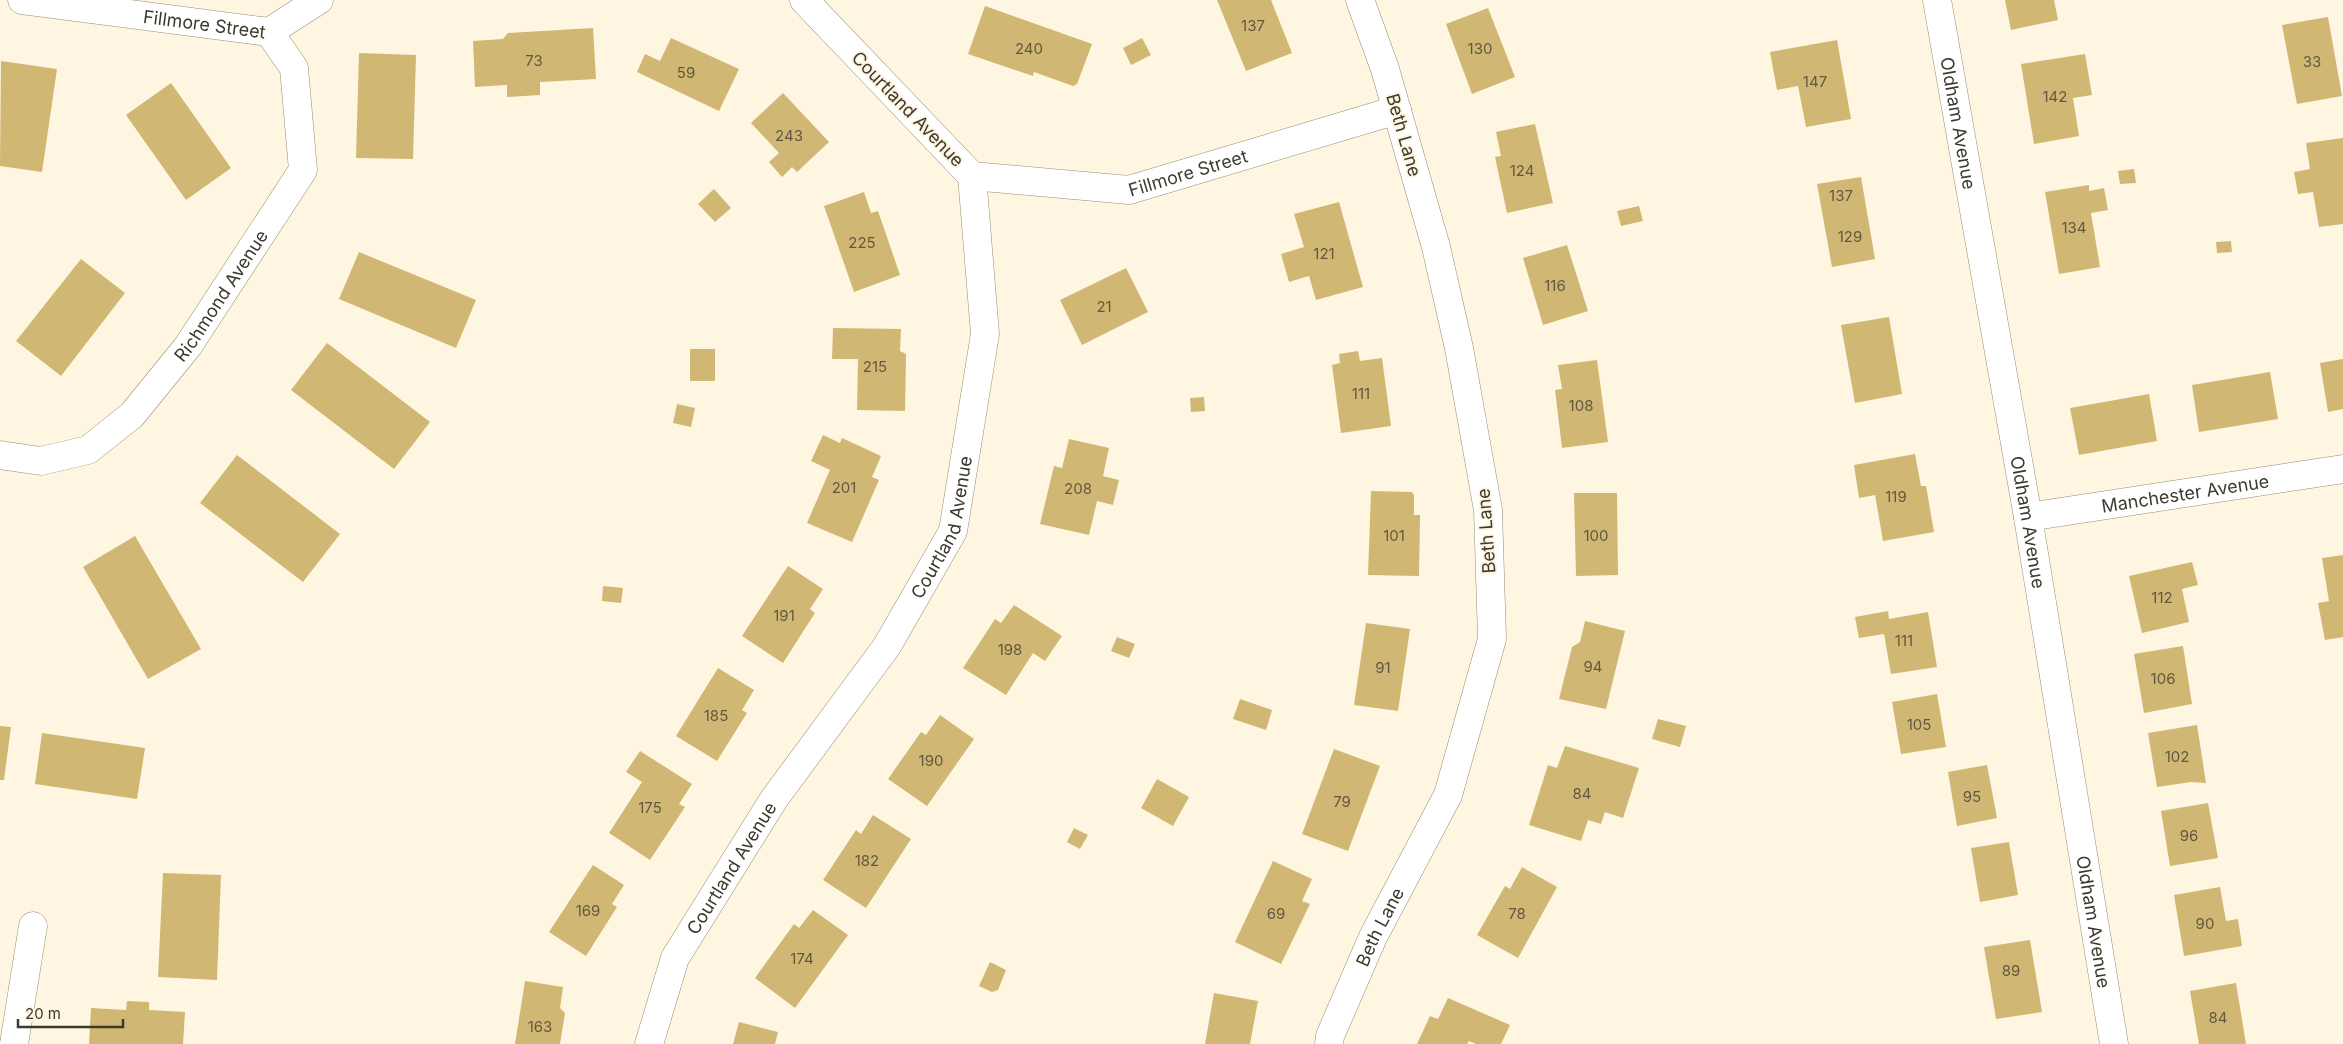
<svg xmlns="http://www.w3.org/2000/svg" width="2343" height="1044" viewBox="0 0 2343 1044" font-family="Inter,sans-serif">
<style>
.building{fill:#d1b774}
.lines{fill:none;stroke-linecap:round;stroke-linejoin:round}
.street-casing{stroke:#978d75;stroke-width:29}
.street{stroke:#fff;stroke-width:28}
.labels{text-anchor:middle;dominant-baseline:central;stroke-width:4;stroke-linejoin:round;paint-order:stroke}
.number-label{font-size:15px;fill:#625840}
.street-label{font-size:18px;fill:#3d392e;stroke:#fef6e1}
</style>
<rect width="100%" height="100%" fill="#fef6e1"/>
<path class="building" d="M1217,0H1271L1292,53L1246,71Z
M2005,0H2054L2058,20L2011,30Z
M985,6L1092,44L1077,84L1073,86L1034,72L1033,76L968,54Z
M1488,8L1515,77L1472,94L1446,24Z
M2328,17L2342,96L2297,104L2282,25Z
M593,28L596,79L540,82V95L507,97V85L475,87L473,41L503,39L508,33Z
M671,38L739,69L719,111L637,72L645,54L660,61Z
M1142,38L1151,55L1131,65L1123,48Z
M1837,40L1851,119L1806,127L1798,86L1777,90L1770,52Z
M359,53L416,55L413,159L356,158Z
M2085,54L2092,95L2073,98L2079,136L2034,144L2021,64Z
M1,61L57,69L42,172L0,166Z
M171,83L231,168L186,200L126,115Z
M783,93L829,142L797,172L792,167L782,177L769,162L779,153L751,123Z
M1535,124L1553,203L1507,213L1495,157L1501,156L1496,132Z
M2343,138V224L2319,227L2313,192L2298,194L2294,172L2310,169L2306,143Z
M2134,169L2136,183L2120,184L2118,171Z
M1861,177L1875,259L1832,267L1817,184Z
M2089,185V191L2104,188L2108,210L2091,213L2100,267L2059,274L2045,192Z
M714,189L731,208L715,222L698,204Z
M864,192L871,213L878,211L900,275L854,292L824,206Z
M1339,202L1363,287L1316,300L1309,276L1289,282L1281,254L1304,247L1294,214Z
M1639,206L1643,221L1621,226L1617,211Z
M2231,241L2232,252L2217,253L2216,242Z
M1567,245L1588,311L1543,325L1523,258Z
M359,252L476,300L456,348L339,299Z
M81,259L125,293L61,376L16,341Z
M1126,268L1148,312L1082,345L1060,300Z
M1889,317L1902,394L1855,403L1841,325Z
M833,328L901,329L900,351L906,354L905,411L857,410L858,359H832Z
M327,343L430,422L394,469L291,390Z
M690,349H715V381H690Z
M1358,351L1360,361L1382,358L1391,426L1341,433L1332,365L1340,363L1339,354Z
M2343,359V409L2328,412L2320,363Z
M1597,360L1608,442L1562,448L1555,390L1562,389L1558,365Z
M2270,372L2278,419L2199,432L2192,385Z
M2149,394L2157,441L2079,455L2070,408Z
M1204,397L1205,411L1191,412L1190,398Z
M677,404L695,408L691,427L673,423Z
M823,435L840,443L842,438L881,456L872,477L879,480L852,542L807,523L830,470L811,461Z
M1069,439L1109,448L1103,476L1119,480L1113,505L1097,501L1089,535L1040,524L1054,466L1062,468Z
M1915,454L1921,486H1926L1934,532L1883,541L1875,495L1859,498L1854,465Z
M237,455L340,534L303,582L200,503Z
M1371,491L1412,492L1414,495V515H1420L1419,576L1368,575Z
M1574,493H1617L1618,575L1576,576Z
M135,536L201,649L148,679L83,567Z
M2343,555V637L2325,640L2318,603L2329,601L2322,558Z
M2192,562L2198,585L2182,589L2189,622L2142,633L2129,576Z
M788,566L823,589L810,609L815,613L783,663L742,636Z
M603,586L623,588L621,603L602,601Z
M1014,605L1062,636L1045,661L1033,653L1006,695L963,668L995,619L1001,623Z
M1888,611L1889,619L1928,612L1937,667L1891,674L1884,634L1859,638L1855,617Z
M1585,621L1625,631L1606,709L1559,699L1572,647L1580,642Z
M1366,623L1410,629L1398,711L1354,705Z
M1117,637L1135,644L1129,658L1111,651Z
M2183,646L2192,704L2144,713L2134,654Z
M718,668L754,690L742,710L747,713L717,761L676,736Z
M1937,694L1946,747L1901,754L1892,702Z
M1240,699L1272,710L1266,730L1233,719Z
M940,715L974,739L927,806L888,779L921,732L926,735Z
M1658,719L1686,726L1680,747L1652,739Z
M2197,725L2206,783L2191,782L2157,787L2148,733Z
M0,726L11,727L4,780H0Z
M42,733L145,748L137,799L35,784Z
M1565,746L1639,768L1623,818L1605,812L1601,824L1588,820L1581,841L1529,825L1548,765L1557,768Z
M1334,749L1380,766L1348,851L1302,834Z
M640,751L692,784L679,804L685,807L650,860L609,833L642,782L626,772Z
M1987,765L1997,818L1957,826L1948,772Z
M1157,779L1189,797L1173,826L1141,808Z
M2208,803L2218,858L2170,866L2161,811Z
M873,815L911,839L866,908L823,880L856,830L861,834Z
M1074,828L1088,835L1080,849L1067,842Z
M2009,842L2018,895L1980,902L1971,848Z
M1273,861L1312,879L1302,901L1310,904L1281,964L1235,942Z
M593,865L624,885L612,904L617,907L586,956L549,932Z
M1522,867L1557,887L1518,958L1477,935L1505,886L1510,889Z
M163,873L221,875L217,980L158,977Z
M2220,887L2226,921L2238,919L2242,946L2184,956L2174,895Z
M813,910L848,935L795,1008L755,978L794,924L799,928Z
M2030,940L2042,1012L1996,1019L1984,947Z
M990,962L1006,970L998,990L992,992L979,986Z
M525,981L563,987L560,1008L565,1013L560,1044H515Z
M2236,983L2246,1044H2199L2190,991Z
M1214,993L1258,1001L1250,1044H1205Z
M1448,998L1510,1025L1501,1044H1476L1469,1041L1467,1044H1417L1430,1016L1438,1019Z
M127,1001L149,1002V1010L185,1012L183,1044H89L91,1008L126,1010Z
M739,1022L778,1032L775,1044H733Z"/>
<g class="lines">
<g class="street-casing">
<g id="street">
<path id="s1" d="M22,0L269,32L319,0"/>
<path id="s2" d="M1937,0L2028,517L2114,1044"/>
<path id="s3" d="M972,176L1129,190L1397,110"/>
<path id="s4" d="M0,455L41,461L88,450L132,415L188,346L303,170L294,68L269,32"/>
<path id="s5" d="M2028,517L2343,469"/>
<path d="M14,1044L33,926"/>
<path id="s6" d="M649,1044L675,958L774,799L887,646L953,531L985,334L972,176L804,0"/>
<path id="s7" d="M1329,1044L1330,1036L1373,937L1448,795L1492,639L1488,510L1459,348L1436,247L1385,69L1360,0"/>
</g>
</g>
<use href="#street" class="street"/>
</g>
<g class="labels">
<g class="number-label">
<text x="1253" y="25">137</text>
<text x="1029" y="48">240</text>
<text x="1480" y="48">130</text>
<text x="534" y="60">73</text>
<text x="2312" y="61">33</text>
<text x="686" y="72">59</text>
<text x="1815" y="81">147</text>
<text x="2055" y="96">142</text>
<text x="789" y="135">243</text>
<text x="1522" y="170">124</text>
<text x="1841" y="195">137</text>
<text x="2074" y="227">134</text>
<text x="1850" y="236">129</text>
<text x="862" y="242">225</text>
<text x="1324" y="253">121</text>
<text x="1555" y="285">116</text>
<text x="1104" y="306">21</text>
<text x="875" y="366">215</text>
<text x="1361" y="393">111</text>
<text x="1581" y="405">108</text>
<text x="844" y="487">201</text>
<text x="1078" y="488">208</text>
<text x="1896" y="496">119</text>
<text x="1394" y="535">101</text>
<text x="1596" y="535">100</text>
<text x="2162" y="597">112</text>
<text x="784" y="615">191</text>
<text x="1904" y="640">111</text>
<text x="1010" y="649">198</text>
<text x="1593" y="666">94</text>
<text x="1383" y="667">91</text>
<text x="2163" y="678">106</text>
<text x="716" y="715">185</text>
<text x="1919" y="724">105</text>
<text x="2177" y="756">102</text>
<text x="931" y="760">190</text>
<text x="1582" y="793">84</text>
<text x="1972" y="796">95</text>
<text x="1342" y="801">79</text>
<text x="650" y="807">175</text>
<text x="2189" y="835">96</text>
<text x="867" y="860">182</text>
<text x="588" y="910">169</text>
<text x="1276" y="913">69</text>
<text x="1517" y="913">78</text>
<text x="2205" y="923">90</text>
<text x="802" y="958">174</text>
<text x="2011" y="970">89</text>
<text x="2218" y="1017">84</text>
<text x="540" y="1026">163</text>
</g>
<g class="street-label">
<text stroke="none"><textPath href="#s1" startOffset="184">Fillmore Street</textPath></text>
<text transform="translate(908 109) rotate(46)">Courtland Avenue</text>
<text stroke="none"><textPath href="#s2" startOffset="125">Oldham Avenue</textPath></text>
<text transform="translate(1404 135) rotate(74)">Beth Lane</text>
<text stroke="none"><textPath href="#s3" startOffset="219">Fillmore Street</textPath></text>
<text stroke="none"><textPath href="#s4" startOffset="295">Richmond Avenue</textPath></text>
<text stroke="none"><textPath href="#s5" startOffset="159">Manchester Avenue</textPath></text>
<text stroke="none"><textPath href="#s2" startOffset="530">Oldham Avenue</textPath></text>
<text stroke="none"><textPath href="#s6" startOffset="600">Courtland Avenue</textPath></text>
<text transform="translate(1486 531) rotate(-94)">Beth Lane</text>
<text stroke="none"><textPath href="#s6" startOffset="196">Courtland Avenue</textPath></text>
<text stroke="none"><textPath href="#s2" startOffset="935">Oldham Avenue</textPath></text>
<text stroke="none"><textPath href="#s7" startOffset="128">Beth Lane</textPath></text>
</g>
</g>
<path d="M18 1019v8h105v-8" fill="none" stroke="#3d392e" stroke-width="2.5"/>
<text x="25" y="1019" font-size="15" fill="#3d392e" stroke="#fef6e1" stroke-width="4" paint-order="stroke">20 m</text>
</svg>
